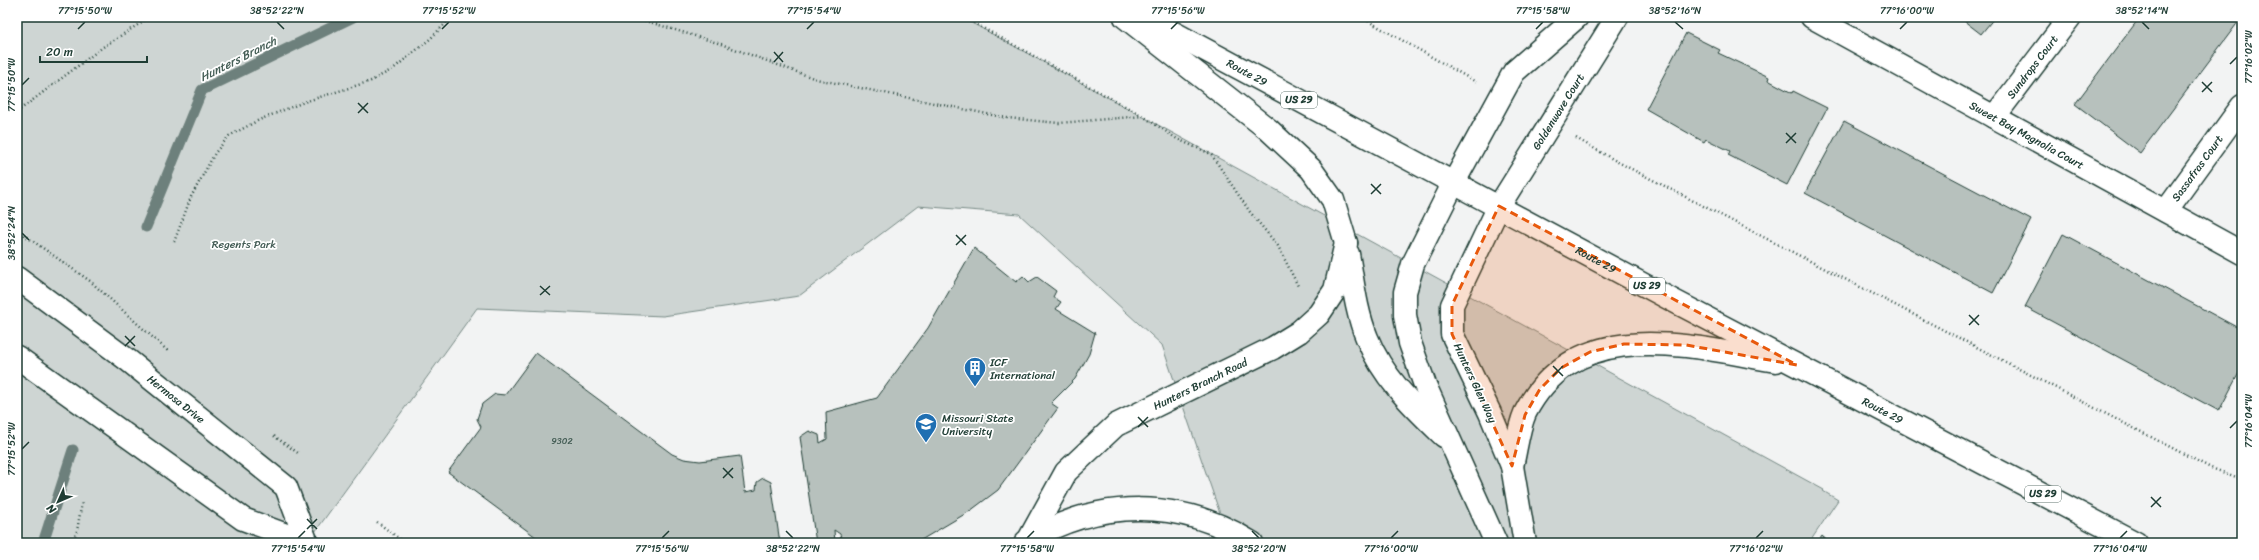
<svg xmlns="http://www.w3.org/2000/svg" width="2259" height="560" viewBox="0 0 2259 560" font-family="Sriracha,sans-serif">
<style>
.green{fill:#ced5d3;stroke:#768984}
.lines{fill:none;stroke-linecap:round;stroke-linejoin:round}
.stream{stroke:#6d807b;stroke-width:11}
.building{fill:#b7c1bd;stroke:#1f3d34}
.minor-casing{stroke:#1f3d34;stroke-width:25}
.major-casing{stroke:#1f3d34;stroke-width:25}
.path{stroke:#1f3d34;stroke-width:2.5;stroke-dasharray:1 3;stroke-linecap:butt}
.minor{stroke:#fff;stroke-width:22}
.major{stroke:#fff;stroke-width:22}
.marked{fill:#e8590c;fill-opacity:0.2;stroke:#e8590c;stroke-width:3;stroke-dasharray:8 5;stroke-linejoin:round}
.ticks{fill:none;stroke:#1f3d34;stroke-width:1.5}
.labels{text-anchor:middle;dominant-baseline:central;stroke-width:3.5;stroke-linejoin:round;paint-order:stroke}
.number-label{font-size:9px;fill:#455e56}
.shield{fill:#fff;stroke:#627771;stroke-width:1}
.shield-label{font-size:10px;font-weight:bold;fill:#1f3d34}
.street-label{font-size:11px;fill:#1f3d34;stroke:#fff}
.park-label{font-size:11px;fill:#425b54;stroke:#fff}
.poi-label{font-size:11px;fill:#1f3d34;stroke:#fff;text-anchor:start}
.water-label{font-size:12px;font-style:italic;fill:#465f57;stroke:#fff}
.neatline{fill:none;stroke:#1f3d34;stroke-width:1.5}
.ticks-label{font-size:10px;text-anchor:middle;fill:#1f3d34}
</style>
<rect width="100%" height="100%" fill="#f2f3f3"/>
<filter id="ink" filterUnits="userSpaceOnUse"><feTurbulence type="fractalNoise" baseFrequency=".025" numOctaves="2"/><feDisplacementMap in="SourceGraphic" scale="8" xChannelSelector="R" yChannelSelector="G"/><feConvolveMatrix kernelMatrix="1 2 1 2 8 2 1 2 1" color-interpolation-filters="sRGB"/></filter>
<g filter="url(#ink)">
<path class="green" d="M17,17H961L1824,490L1823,491L1838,500L1809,543H1247L1225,528L1162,345L1019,214L918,206L799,296L663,316L477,308L307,543H17Z"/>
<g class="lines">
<path class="stream" d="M146,227L202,90L353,17
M43,543L73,450"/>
</g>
<path class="building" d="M1959,17H1995L1981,34Z
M2140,17H2242L2140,153L2075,104Z
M1686,33L1720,50L1718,53L1769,77L1768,80L1792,93L1793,91L1827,108L1787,185L1728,155L1730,151L1706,139L1704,142L1646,109Z
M1844,121L2031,220L1993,293L1805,193Z
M2063,234L2242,330V367L2219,411L2025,307Z
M974,248L1016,282L1023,276L1029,282L1037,277L1056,291L1053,297L1061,302L1056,309L1095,333L1089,354L1075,379L1051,403L1058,408L998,490L970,511L916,543H842L840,534L834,530L835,543H816L800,437L809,431L819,435L820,443L827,439L826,412L877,398L928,328Z
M536,353L672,454L684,459L700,461L740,456L745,492L756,490L757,482L763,478L771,482L780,543H544L448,472L481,427L477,419L482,404L495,394L505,395Z
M1822,536L1830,543H1817Z"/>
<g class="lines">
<g class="minor-casing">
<g id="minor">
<path id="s1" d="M1812,17L2242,253"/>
<path id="s2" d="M1994,117L2070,17"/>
<path id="s3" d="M2166,211L2242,106"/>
<path d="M1348,254C1353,282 1356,312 1367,338C1383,378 1413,406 1444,436"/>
<path id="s4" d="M17,278L129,361L286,487L307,543"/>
<path d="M17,357L243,519L308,543"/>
<path id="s5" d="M1028,541L1066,472L1116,425L1273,348L1299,332L1319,314L1335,290L1346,243"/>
<path d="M1026,542C1098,498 1181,498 1252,543"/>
<path d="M1496,543L1425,385L1410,343L1405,315V292L1413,264L1454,182L1514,72L1577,17"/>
<path id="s6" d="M1525,543L1512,466L1490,413L1452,334V305L1499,206L1617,17"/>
</g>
</g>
<g class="major-casing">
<g id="major">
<path d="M1125,17L1269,130L1311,169L1333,200L1346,243"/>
<path id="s7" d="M1144,17L1672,300L2136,543"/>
<path d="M1512,466C1516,450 1518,429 1525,413C1576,314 1688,346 1776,361"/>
</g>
</g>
<path class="path" d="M633,17L721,44L816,79L1007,118L1059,123L1143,116L1177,139L1211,154L1250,212L1278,246L1299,288
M963,17L1143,116
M1361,17L1476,82
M17,112L103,47L150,17
M1576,138L1616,161L2211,468L2242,479
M17,230L90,281L169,352
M174,242L191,197L215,153L229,136L259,120L304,102L371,81L393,69L430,39L452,17
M274,436L298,453
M377,522L405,543
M72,543L77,531L82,502"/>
<use href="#minor" class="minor"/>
<use href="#major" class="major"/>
</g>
</g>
<path class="marked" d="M1499,206L1797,365L1686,345L1624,344L1590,352L1561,368L1540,389L1525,415L1512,466L1452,334V305Z"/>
<path class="ticks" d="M277,22L284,29M1675,22L1683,29M2142,22L2149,29M78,29L85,22M442,29L449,22M807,29L814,22M1171,29L1178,22M1536,29L1543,22M1900,29L1907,22M774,52L783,62M774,62L783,52M2230,64L2237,57M2202,82L2212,92M22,85L29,78M2202,92L2212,82M358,103L368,113M358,113L368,103M1786,133L1796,143M1786,143L1796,133M1371,184L1381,194M1371,194L1381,184M22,233L29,240M956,235L966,245M956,245L966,235M540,286L550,295M540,295L550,286M1969,315L1979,325M1969,325L1979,315M125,336L135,346M125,346L135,336M1553,366L1563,376M1553,376L1563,366M1138,417L1148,427M1138,427L1148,417M2230,428L2237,421M22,449L29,442M723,468L733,478M723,478L733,468M2151,497L2161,507M2151,507L2161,497M307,519L317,529M307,529L317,519M786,531L793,538M1252,531L1259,538M298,538L305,531M662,538L669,531M1027,538L1034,531M1391,538L1398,531M1756,538L1763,531M2120,538L2127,531"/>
<defs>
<g id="building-pin" transform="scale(1.15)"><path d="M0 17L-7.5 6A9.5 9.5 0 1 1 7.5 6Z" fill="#1f6fb2" stroke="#fff"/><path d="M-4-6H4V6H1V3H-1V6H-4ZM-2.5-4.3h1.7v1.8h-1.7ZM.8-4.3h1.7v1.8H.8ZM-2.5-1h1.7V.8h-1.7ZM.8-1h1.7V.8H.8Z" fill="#fff"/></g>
<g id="university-pin" transform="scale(1.15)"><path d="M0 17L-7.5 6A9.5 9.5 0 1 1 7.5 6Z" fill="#1f6fb2" stroke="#fff"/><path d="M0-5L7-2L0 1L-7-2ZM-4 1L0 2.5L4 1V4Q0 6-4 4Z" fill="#fff"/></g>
</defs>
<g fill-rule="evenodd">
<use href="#building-pin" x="975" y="368"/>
<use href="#university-pin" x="926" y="424"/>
</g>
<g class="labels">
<g class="number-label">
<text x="562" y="441">9302</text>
</g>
<g class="shield">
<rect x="1281" y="92" width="36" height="16" rx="3"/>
<rect x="1629" y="278" width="36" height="16" rx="3"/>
<rect x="2025" y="486" width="36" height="16" rx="3"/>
</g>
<g class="shield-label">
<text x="1299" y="100">US 29</text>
<text x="1647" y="286">US 29</text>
<text x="2043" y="494">US 29</text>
</g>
<g class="street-label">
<text stroke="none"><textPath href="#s2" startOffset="63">Sundrops Court</textPath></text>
<text stroke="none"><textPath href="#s7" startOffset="117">Route 29</textPath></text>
<text stroke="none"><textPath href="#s6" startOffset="473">Goldenwave Court</textPath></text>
<text stroke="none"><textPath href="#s1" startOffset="245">Sweet Bay Magnolia Court</textPath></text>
<text stroke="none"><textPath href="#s3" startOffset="53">Sassafras Court</textPath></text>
<text stroke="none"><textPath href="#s7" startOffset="513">Route 29</textPath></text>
<text transform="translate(1475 383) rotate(65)">Hunters Glen Way</text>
<text stroke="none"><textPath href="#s5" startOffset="241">Hunters Branch Road</textPath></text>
<text stroke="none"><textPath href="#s4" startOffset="200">Hermosa Drive</textPath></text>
<text stroke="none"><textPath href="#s7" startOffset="837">Route 29</textPath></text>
</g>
<g class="park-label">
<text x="244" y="244">Regents Park</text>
</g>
<g class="poi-label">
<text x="990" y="362">ICF<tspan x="990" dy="13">International</tspan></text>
<text x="942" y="418">Missouri State<tspan x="942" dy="13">University</tspan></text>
</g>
<g class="water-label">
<text transform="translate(238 59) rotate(-27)">Hunters Branch</text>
</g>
</g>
<rect width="2259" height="560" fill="none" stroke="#fff" stroke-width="44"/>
<g transform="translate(58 502) rotate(225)" stroke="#ffffff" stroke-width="3" paint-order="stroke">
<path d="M0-3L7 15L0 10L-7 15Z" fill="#1f3d34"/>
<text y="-6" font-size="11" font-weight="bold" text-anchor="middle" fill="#1f3d34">N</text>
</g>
<path d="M40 56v6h107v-6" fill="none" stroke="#1f3d34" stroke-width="2"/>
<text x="46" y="56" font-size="12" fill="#1f3d34" stroke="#ffffff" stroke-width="3" paint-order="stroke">20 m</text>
<rect x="22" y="22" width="2215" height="516" class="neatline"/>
<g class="ticks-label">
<text x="85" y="14">77°15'50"W</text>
<text x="277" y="14">38°52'22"N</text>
<text x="449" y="14">77°15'52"W</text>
<text x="814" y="14">77°15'54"W</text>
<text x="1178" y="14">77°15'56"W</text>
<text x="1543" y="14">77°15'58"W</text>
<text x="1675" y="14">38°52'16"N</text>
<text x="1907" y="14">77°16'00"W</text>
<text x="2142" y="14">38°52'14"N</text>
<text transform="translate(2248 57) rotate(-90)" y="4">77°16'02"W</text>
<text transform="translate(11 85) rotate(-90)" y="4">77°15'50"W</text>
<text transform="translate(11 233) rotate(-90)" y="4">38°52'24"N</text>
<text transform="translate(2248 421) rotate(-90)" y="4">77°16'04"W</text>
<text transform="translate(11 449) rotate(-90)" y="4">77°15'52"W</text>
<text x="298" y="552">77°15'54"W</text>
<text x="662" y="552">77°15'56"W</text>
<text x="793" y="552">38°52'22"N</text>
<text x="1027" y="552">77°15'58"W</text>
<text x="1259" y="552">38°52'20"N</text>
<text x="1391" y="552">77°16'00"W</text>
<text x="1756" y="552">77°16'02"W</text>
<text x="2120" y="552">77°16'04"W</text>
</g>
</svg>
